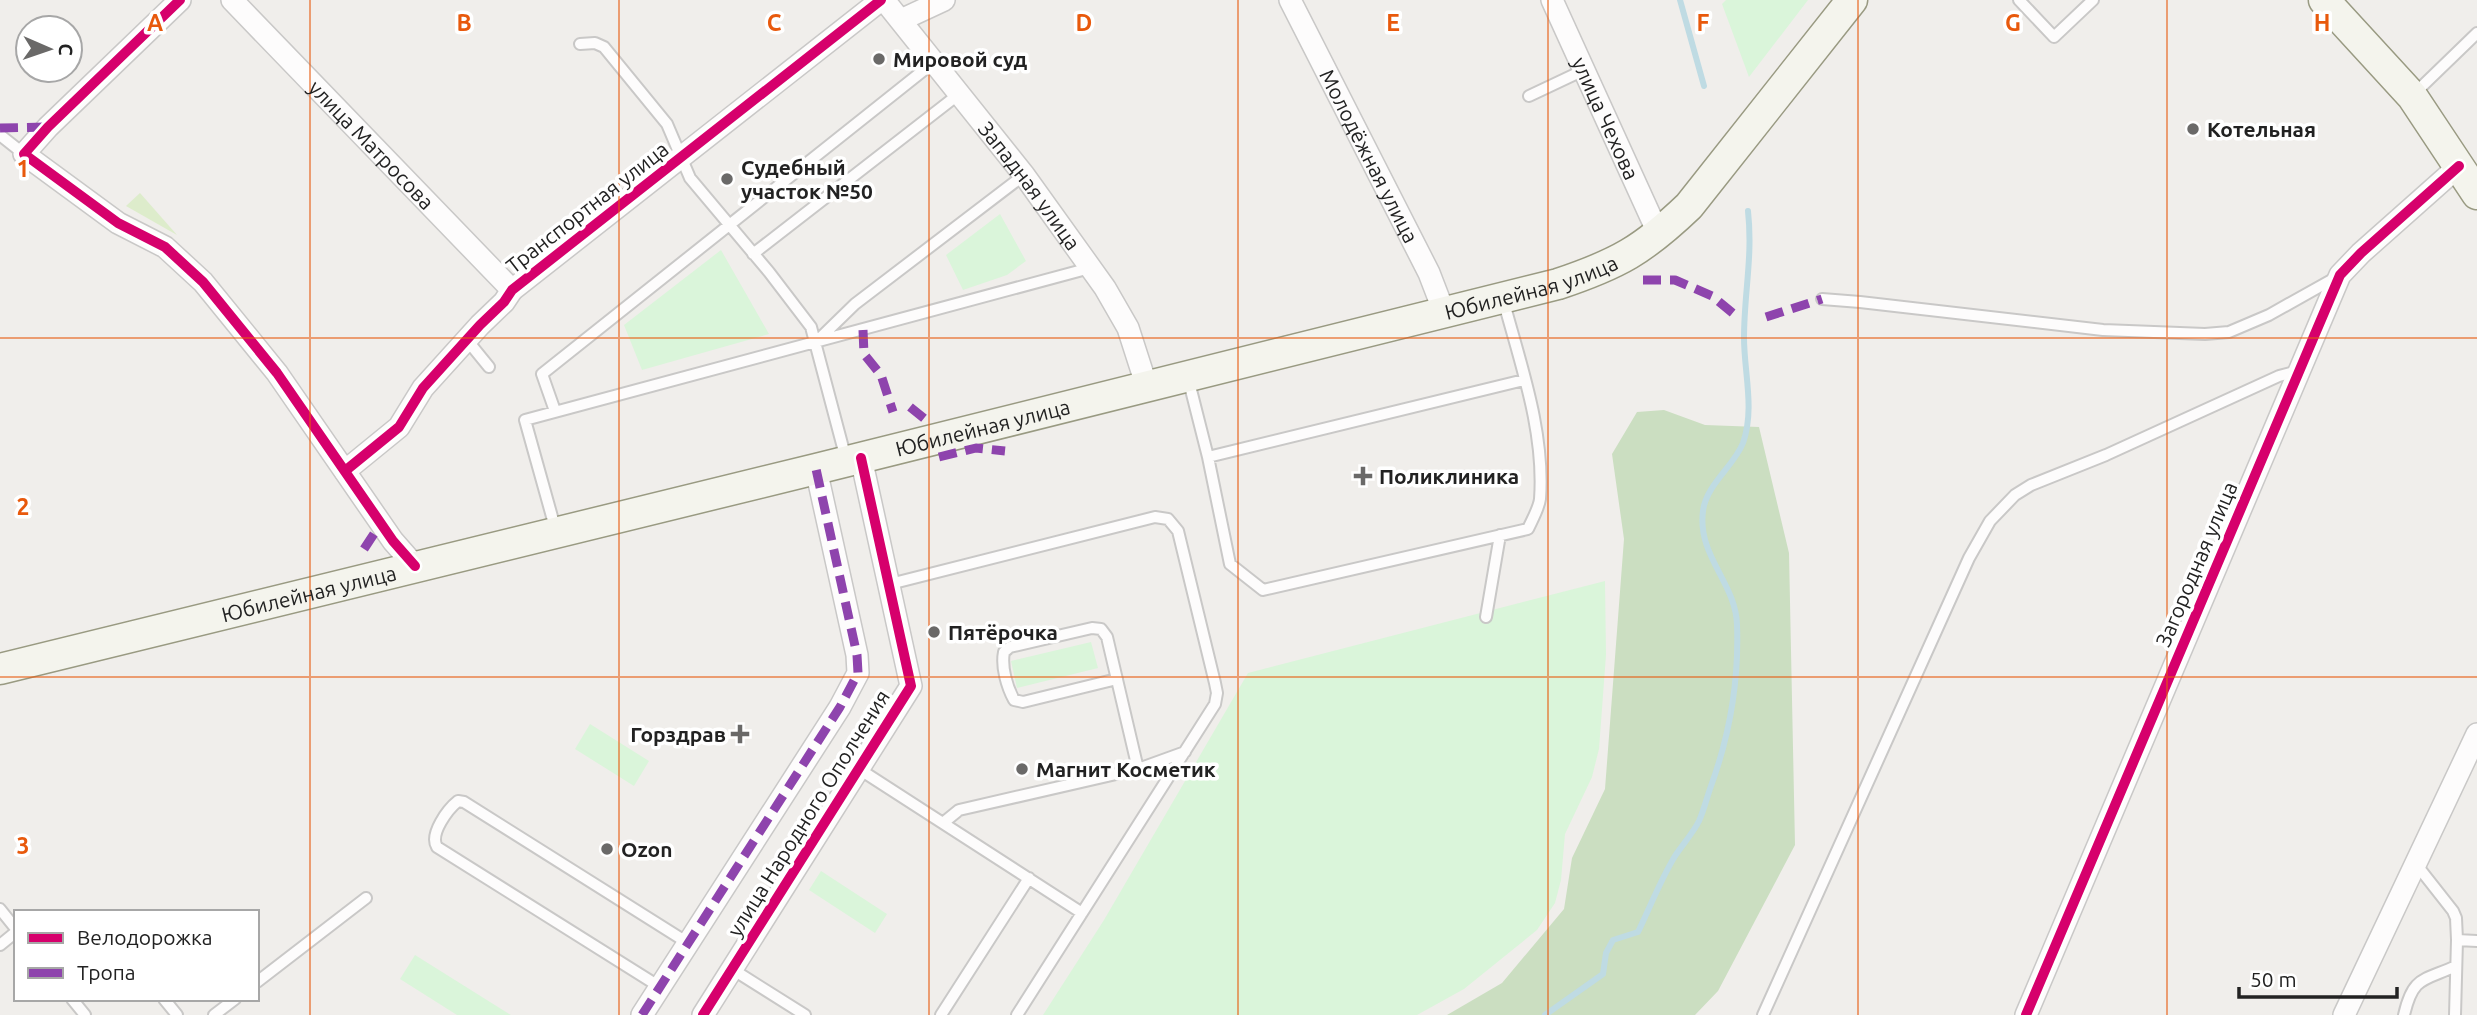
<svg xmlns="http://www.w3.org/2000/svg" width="2477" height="1015" viewBox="0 0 2477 1015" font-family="Ubuntu,sans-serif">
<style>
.grass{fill:#ddeccb}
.forest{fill:#cbdec1}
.park{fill:#daf5da}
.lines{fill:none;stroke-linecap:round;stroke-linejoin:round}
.stream{stroke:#bfdbe3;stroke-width:6}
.lane-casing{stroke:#c9c8c7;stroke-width:14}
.street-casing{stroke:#c9c8c7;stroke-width:24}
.secondary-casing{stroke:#999a82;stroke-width:33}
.lane{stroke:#fdfcfc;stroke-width:10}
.street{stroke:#fdfcfc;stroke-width:21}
.secondary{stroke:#f4f4ed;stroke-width:30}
.quiet{stroke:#8e44ad;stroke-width:9;stroke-dasharray:18 9;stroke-linecap:butt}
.cycleway-casing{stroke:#fff;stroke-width:15}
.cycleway{stroke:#d6006c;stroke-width:10}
.grid{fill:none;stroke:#e8590c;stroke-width:2;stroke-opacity:0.55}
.poi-dot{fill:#6a6968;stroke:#fff;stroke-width:2.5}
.labels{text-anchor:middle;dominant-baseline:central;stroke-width:7;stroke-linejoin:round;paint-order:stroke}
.poi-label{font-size:21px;font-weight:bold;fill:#222;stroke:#fff;text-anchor:start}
.street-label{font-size:21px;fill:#222;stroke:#fff}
.grid-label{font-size:23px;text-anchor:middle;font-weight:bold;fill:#e8590c;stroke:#fff;stroke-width:7;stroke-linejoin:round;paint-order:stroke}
</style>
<rect width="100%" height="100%" fill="#f0eeeb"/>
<path class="grass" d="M140,193L177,235L126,206Z"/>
<path class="forest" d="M1664,410L1705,425L1759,427L1789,553L1795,845L1718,991L1695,1015H1447L1502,983L1564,909L1572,858L1605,789L1624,539L1612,454L1637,412Z"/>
<path class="park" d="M1726,0H1808L1749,77L1722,4Z
M1000,214L1026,261L1007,275L963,290L946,255Z
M721,250L769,334L642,370L624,325Z
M1605,581L1606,655L1599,749L1592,777L1565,834L1561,880L1555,903L1537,930L1464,989L1417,1015H1043L1104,920L1248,673Z
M1091,642L1098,668L1017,688L1011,661Z
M590,724L649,761L634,786L575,749Z
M821,871L887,914L875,933L809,890Z
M415,955L511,1015H457L400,979Z"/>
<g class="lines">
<path class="stream" d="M1680,0L1704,86
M1545,1015L1603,974L1606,953L1613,940L1638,932C1650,907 1661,879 1675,856C1683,844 1693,833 1699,821C1704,810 1707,797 1711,786C1730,734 1739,680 1737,625C1736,583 1697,556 1703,511C1706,485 1734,466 1743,443C1755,409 1744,372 1744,338C1744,293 1753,257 1748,211"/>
<g class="lane-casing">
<path id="lane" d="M2019,0L2054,37L2093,0
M580,44L595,43L604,47L667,124L690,178L769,272L811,327L846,459
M2414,94L2477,33
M1529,96L1584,70
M0,135L24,154
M753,254L959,94
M1503,299C1520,363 1545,431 1540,499C1539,508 1532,520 1528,529L1263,590L1230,564L1208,457L1524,380
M1822,299L1860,302L2103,330L2205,334L2229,332L2269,315L2335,278
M467,340L489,367
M816,342L855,304L1024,175
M1188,378L1208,457
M555,411L542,374L934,62
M556,531L525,420L1090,268
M890,584L1155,517L1168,519L1178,531L1215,683L1217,693L1215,704L1017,1015
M1486,617L1500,535
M1117,679L1023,702L1014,700C1007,687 1001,667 1004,652L1010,647L1092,628L1101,629L1107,637L1138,769
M859,769L1082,913
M943,823L959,810L1138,769L1185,752
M2416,864L2453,911L2456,918L2457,940
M0,909L16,929
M0,945L16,932
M732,969L805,1015
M257,982L366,898
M660,987L437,847C429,834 448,809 458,801L464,802L688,943
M72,999L85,1015
M164,999L177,1015
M214,1015L235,999
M941,1015L1029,878
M1763,1015L1969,558L1990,521L2015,495L2031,485L2106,455L2279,376L2298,371
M2404,1015C2413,976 2423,981 2456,966
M2455,1015L2457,940L2477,941"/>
</g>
<g class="street-casing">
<g id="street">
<path d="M180,0L48,127L24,154L118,223L165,247L203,282L277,373L393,541L415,566"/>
<path id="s1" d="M232,0L512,290"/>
<path id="s2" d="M884,0L1024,175L1105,288L1128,328L1147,387"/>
<path id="s3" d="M1290,0L1429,273L1444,312"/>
<path id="s4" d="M1552,0L1659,235"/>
<path d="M901,20L944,0"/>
<path d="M345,471L399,427L423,388L480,325L504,302L512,290L881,0"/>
<path d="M642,1015L840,707L858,673L857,655L816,469"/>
<path d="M703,1015L911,686L861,458"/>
<path d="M2026,1015L2340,275L2361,253L2459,166"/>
<path d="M2344,1015L2477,734"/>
</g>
</g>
<g class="secondary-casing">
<g id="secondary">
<path d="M2324,0L2412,96L2477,194"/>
<path id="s5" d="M0,669L816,469L1558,284C1618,264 1643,250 1689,206L1852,0"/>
</g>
</g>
<use href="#lane" class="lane"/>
<use href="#street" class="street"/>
<use href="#secondary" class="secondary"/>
<path class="quiet" d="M0,128L48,127
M1643,280H1675L1712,296L1734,314
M1766,317L1822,299
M863,330L864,354L881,375L893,412
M910,407L931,424
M939,457L976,448L1005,451
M364,549L381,523
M642,1015L840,707L858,673L857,655L816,469"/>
<g class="cycleway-casing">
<path id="cycleway" d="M180,0L48,127L24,154L118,223L165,247L203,282L277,373L393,541L415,566
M345,471L399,427L423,388L480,325L504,302L512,290L881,0
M703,1015L911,686L861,458
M2026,1015L2340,275L2361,253L2459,166"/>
</g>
<use href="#cycleway" class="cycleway"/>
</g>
<path class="grid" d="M310,0V1015M619,0V1015M929,0V1015M1238,0V1015M1548,0V1015M1858,0V1015M2167,0V1015M0,338H2477M0,677H2477"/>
<g class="poi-dot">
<circle cx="879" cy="59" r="7"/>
<circle cx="2193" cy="129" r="7"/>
<circle cx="727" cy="179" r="7"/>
<path d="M1359.5 465.5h7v7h7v7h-7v7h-7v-7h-7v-7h7z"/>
<circle cx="934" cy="632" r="7"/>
<path d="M736.5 723.5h7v7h7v7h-7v7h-7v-7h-7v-7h7z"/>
<circle cx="1022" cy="769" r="7"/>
<circle cx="607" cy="849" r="7"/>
</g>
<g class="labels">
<g class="poi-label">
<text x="893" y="59">Мировой суд</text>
<text x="2207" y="129">Котельная</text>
<text x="741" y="167">Судебный<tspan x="741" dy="24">участок №50</tspan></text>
<text x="1379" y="476">Поликлиника</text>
<text x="948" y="632">Пятёрочка</text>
<text x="726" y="734" text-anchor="end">Горздрав</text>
<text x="1036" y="769">Магнит Косметик</text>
<text x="621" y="849">Ozon</text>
</g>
<g class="street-label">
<text stroke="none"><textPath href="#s4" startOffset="130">улица Чехова</textPath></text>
<text stroke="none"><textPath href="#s1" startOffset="201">улица Матросова</textPath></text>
<text stroke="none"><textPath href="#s3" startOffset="175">Молодёжная улица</textPath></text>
<text stroke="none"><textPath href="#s2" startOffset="236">Западная улица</textPath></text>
<text transform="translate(587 207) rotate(-38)">Транспортная улица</text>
<text stroke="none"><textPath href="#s5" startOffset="1578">Юбилейная улица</textPath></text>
<text stroke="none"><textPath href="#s5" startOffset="1012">Юбилейная улица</textPath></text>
<text transform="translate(2196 564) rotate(-67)">Загородная улица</text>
<text stroke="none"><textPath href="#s5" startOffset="318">Юбилейная улица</textPath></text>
<text transform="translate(808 813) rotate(-58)">улица Народного Ополчения</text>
</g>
</g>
<g class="grid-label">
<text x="155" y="31">A</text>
<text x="464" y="31">B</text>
<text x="774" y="31">C</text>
<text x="1084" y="31">D</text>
<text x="1393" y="31">E</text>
<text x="1703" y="31">F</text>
<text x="2013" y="31">G</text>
<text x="2322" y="31">H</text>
<text x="23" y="177">1</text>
<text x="23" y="515">2</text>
<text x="23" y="854">3</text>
</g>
<rect x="14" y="910" width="245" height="91" fill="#ffffff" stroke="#a7a7a7" stroke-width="2"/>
<rect x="28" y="933" width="35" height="10" fill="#d6006c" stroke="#a7a7a7" stroke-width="2"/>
<text x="77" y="945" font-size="21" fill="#222222">Велодорожка</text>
<rect x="28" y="968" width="35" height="10" fill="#8e44ad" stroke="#a7a7a7" stroke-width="2"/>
<text x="77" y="980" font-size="21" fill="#222222">Тропа</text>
<g transform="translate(49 49) rotate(92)"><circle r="33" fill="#ffffff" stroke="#a7a7a7" stroke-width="2"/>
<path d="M0-5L12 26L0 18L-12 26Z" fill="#6a6968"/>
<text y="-10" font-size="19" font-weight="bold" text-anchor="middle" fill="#222222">С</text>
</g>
<path d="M2239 987v10h158v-10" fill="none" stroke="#222222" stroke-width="3.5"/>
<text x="2250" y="987" font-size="21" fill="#222222" stroke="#ffffff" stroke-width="5" paint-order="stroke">50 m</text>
</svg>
